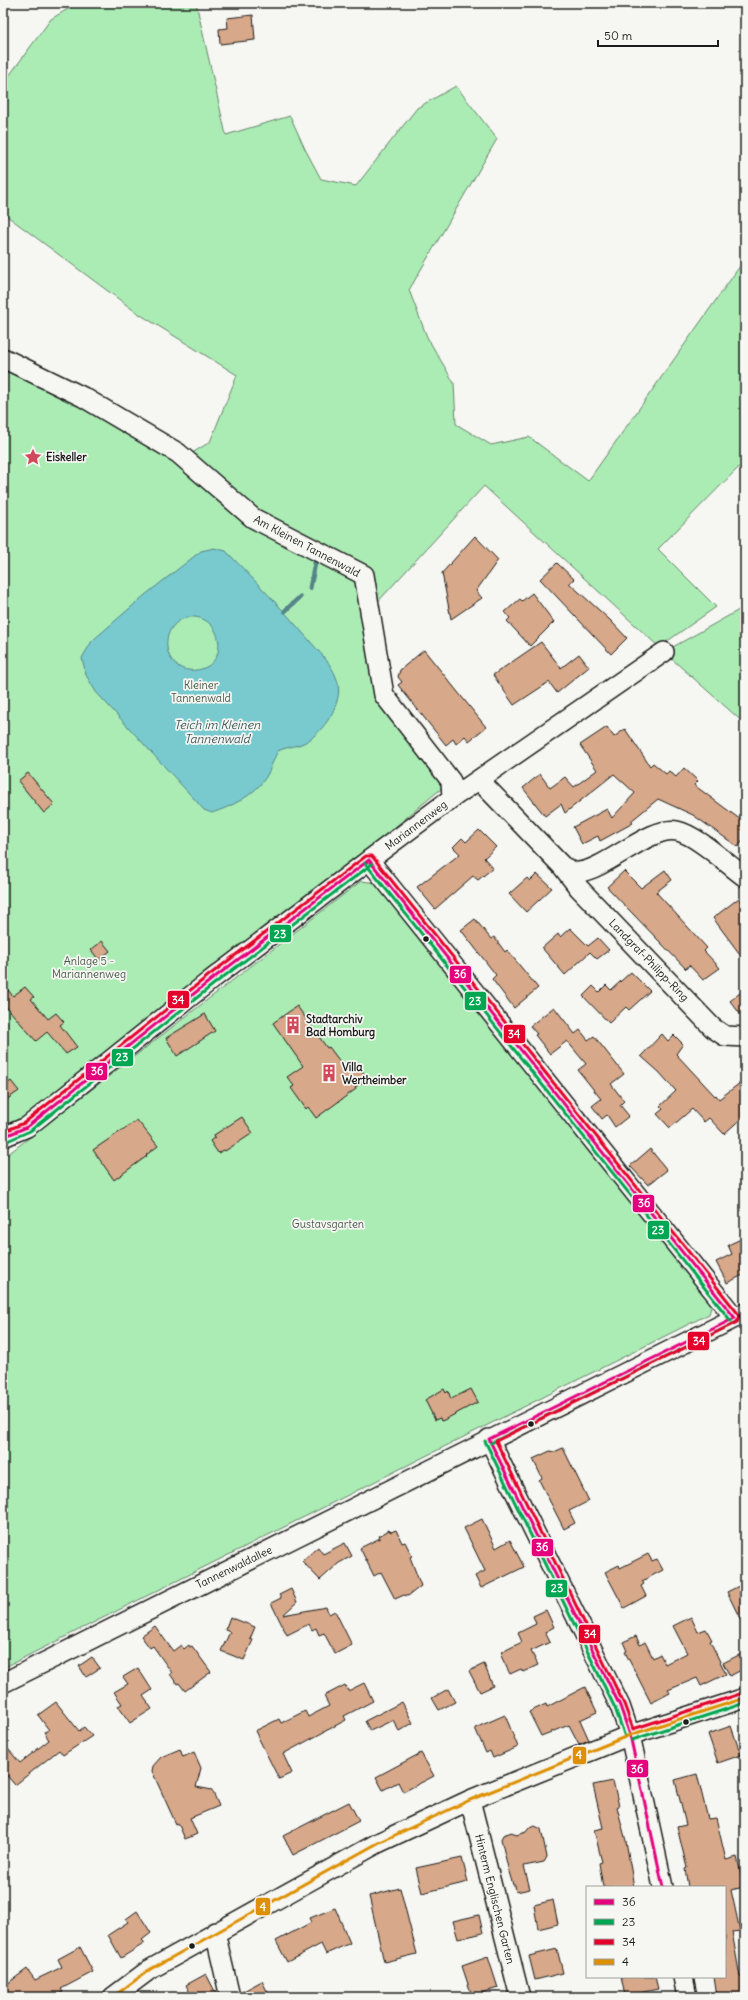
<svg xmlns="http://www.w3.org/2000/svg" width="748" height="2000" viewBox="0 0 748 2000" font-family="Delius,sans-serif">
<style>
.green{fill:#abecb5;stroke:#648468}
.water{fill:#79cacf;stroke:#548487;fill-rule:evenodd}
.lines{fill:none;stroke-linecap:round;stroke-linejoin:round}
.stream{stroke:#548487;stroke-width:5}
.building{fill:#d7a889;stroke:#1c1c1c}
.minor-casing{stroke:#1c1c1c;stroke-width:22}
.minor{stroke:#f6f6f2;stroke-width:19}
.bus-1-casing{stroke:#f6f6f2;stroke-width:6}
.bus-2-casing{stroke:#f6f6f2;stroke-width:6}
.bus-3-casing{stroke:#f6f6f2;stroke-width:6}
.bus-4-casing{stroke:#f6f6f2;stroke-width:6}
.bus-1{stroke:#e5007d;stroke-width:3}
.bus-2{stroke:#00a651;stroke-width:3}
.bus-3{stroke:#e4002b;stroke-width:3}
.bus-4{stroke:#dd9004;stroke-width:3}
.bus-dot{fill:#1c1c1c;stroke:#f6f6f2;stroke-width:1.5}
.labels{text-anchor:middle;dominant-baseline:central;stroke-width:3.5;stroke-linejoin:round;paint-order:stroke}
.poi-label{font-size:11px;font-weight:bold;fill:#1c1c1c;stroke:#f6f6f2;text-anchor:start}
.street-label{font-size:11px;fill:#1c1c1c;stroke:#f6f6f2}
.park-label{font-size:11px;fill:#475a4a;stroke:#f6f6f2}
.water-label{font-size:12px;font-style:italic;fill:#3d595b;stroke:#f6f6f2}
.line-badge{stroke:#f6f6f2;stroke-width:1.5}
.badge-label{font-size:11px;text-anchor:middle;font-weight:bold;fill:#fff}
</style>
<rect width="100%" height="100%" fill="#f6f6f2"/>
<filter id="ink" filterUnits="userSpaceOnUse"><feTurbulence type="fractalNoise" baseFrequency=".025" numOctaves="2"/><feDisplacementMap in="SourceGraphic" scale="8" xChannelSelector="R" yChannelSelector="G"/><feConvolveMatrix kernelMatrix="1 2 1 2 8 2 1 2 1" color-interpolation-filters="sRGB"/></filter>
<g filter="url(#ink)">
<path class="green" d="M78,3H196L226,135L290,116L305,149L321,179L356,186L417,108L456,86L497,139L409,290L427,337L454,383L456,424L491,445L529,437L588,481L745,259V461L658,549L716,607L659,647L484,486L373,607L367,572L253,518L184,458L210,442L237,375L136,312L3,213V84L51,19Z
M3,363L178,454L253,520L361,577L379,696L448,783L211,980L3,1137Z
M745,604V724L664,652L739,610Z
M361,881L378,883L712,1304L709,1314L3,1668V1158Z"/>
<path class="water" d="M214,548L226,551C254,580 283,609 309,640C319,652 331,663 336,677C346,699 326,728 309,740C299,747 288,746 278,751C273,759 271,769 266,777C254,796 232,806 212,813L204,810L197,802L96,692L86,675L82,658L92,641L145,595L201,551ZM189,617C223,614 231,665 197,670C162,675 155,624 189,617Z"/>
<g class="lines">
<path class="stream" d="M310,588L316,558
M285,611L300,597"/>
</g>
<path class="building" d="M253,15L255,40L220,44L219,29L228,28L227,18Z
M475,536L498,560L476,591L482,598L451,619L442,573Z
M557,563L574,579L569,583L610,620L627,638L611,654L540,579Z
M532,593L554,622L530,646L507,621L510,618L505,612L520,599L522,601Z
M541,642L561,668L579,654L589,667L557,693L549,682L514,705L493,675Z
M424,650L486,727L469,741L465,736L456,744L453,739L446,745L398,685L402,682L398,677L400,670Z
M607,727L614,737L625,729L650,766L653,763L666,774L669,771L676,777L684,768L698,781L694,785L745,823V838L738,847L693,815L658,799L631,821L633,823L600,841L598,836L582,844L573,827L607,809L612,818L635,793L614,774L565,813L561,804L545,816L523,788L540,774L550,788L565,777L574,787L597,770L580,745Z
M28,773L54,804L44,813L18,781Z
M479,830L496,847L484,858L493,868L478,880L473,876L435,909L417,887L460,854L453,847L462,838L466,842Z
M665,870L672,880L656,892L707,948L704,951L720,968L703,980L689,965L686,969L607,887L624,871L641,888Z
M537,874L552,888L526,912L509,894L527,878L530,881Z
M739,898L745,905V961L713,918Z
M475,919L491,939L494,937L505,952L507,950L538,988L514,1008L492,979L496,975L461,930Z
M570,928L588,946L598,938L609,950L597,959L590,952L565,975L542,948L558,934L560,937Z
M102,941L110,951L99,960L91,950Z
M631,972L650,991L629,1010L626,1007L609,1023L583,996L593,986L599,992L606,985L611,990Z
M3,984L13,996L25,987L34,997L31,999L48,1019L56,1013L64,1022L60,1025L77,1047L66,1054L47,1032L36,1041L3,1003Z
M745,989V1020L730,1001Z
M297,1006L327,1048L329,1047L344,1067L359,1066L364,1074L362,1083L355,1087L356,1089L316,1118L308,1107L306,1109L291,1088L294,1086L287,1077L303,1066L273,1023Z
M554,1007L575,1034L580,1030L588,1040L594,1036L624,1074L611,1084L624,1101L620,1105L629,1116L615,1127L607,1115L602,1119L592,1106L601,1099L578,1070L586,1064L567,1041L550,1054L535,1035L537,1034L530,1026Z
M205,1014L215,1031L177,1056L166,1038Z
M662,1034L668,1041L674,1035L683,1044L676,1054L715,1096L716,1095L719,1099L740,1083L745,1090V1115L724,1134L709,1118L704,1122L692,1109L670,1128L657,1114L663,1109L660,1106L676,1091L659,1072L641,1056Z
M11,1081L19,1091L3,1102V1087Z
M242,1117L253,1133L225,1151L224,1150L218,1153L210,1141L215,1137L214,1135Z
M137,1120L158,1146L146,1155L147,1156L114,1180L93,1150Z
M650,1149L667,1170L648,1185L630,1166Z
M741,1239L745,1247V1278L743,1275L727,1283L716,1262L732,1254L728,1245Z
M444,1389L446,1393L448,1391L451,1399L471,1389L478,1402L444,1420L441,1421L440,1418L435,1420L425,1400Z
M563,1448L589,1501L569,1511L575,1523L564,1529L539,1480L542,1478L533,1459L550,1451L554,1452Z
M482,1519L496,1548L510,1540L524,1567L481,1588L475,1576L485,1571L464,1528Z
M389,1530L391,1532L396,1530L402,1543L405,1542L412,1556L410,1557L421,1586L408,1596L404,1595L395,1599L381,1572L374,1576L360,1548L380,1538L379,1536Z
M345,1543L352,1556L339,1563L320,1580L302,1561L318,1547L323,1554Z
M648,1554L652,1561L657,1559L663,1570L642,1581L644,1584L641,1586L646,1596L624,1608L605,1572L619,1565L620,1568Z
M745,1583V1629L727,1592Z
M291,1589L297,1602L283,1615L326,1607L329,1614L335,1611L352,1645L335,1654L324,1633L319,1635L316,1628L312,1630L309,1624L287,1635L271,1603L281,1598L279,1595Z
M546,1610L554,1627L545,1632L550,1642L531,1651L538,1665L523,1672L521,1669L510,1674L501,1656L503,1654L502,1652L522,1642L518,1633L536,1624L533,1616Z
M230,1617L255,1627L250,1639L253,1640L244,1660L221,1651L230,1632L225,1630Z
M691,1617L698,1632L706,1629L712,1640L710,1641L726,1674L701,1686L697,1678L668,1690L670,1693L651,1703L625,1652L627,1651L623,1642L636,1636L640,1645L645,1642L653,1658L660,1654L665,1664L687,1653L673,1626Z
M155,1626L173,1651L181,1645L184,1649L189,1645L190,1647L192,1646L211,1672L185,1691L179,1683L177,1684L170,1674L172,1673L153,1646L150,1648L141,1636Z
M745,1652V1668L730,1676L723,1663Z
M92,1657L100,1668L86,1677L79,1666Z
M484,1664L493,1686L480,1692L469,1671Z
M138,1668L152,1690L143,1696L152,1709L130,1723L118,1706L122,1704L114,1692L128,1684L123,1677Z
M364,1683L373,1701L344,1716L346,1720L283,1754L292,1773L279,1779L255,1731L279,1719L281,1723L305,1711L308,1717L329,1706L324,1696L345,1685L348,1691Z
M585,1687L597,1712L580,1720L589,1740L579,1744L569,1725L541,1736L529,1712L546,1704L547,1707Z
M448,1689L455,1702L439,1710L432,1698Z
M56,1702L79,1731L84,1727L92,1736L63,1755L59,1750L15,1785L3,1771V1743L20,1763L49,1740L44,1732L49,1730L38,1715Z
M402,1702L413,1723L399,1731L393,1720L370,1731L365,1721Z
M505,1715L518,1747L493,1758L490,1751L486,1753L475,1728Z
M731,1726L741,1755L718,1763L708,1734Z
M180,1749L183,1757L194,1752L201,1768L196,1787L212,1790L219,1806L190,1818L197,1834L185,1839L178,1823L176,1824L152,1771L153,1766L161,1757Z
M421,1753L434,1776L403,1792L398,1782L383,1790L376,1777Z
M697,1774L708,1819L716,1818L726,1860L737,1857L744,1887L731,1890L740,1931L732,1932L740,1977H745V1997H717L714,1977H725V1887H688L685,1869L687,1868L677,1827L686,1825L675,1780Z
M613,1781L619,1806L617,1807L626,1841L634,1887H603L599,1863L602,1862L594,1830L603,1828L593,1785Z
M349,1802L359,1821L293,1855L283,1836Z
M535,1826L541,1829L547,1857L544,1862L524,1866L530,1889L516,1892L515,1885H513L509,1872L501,1839L503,1835L512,1832L516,1835L526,1832L529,1828Z
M462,1858L468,1882L422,1893L416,1868Z
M400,1888L417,1954L384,1962L369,1896Z
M553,1900L558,1924L538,1929L534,1905Z
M335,1908L350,1943L326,1954L321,1944L287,1962L276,1941L312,1922L310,1918Z
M137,1911L151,1933L142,1940L145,1943L121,1958L108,1935L128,1922L126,1919Z
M479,1915L483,1933L458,1939L453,1921Z
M80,1947L93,1972L61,1989L63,1992L54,1997H3V1987L27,1969L35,1980L62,1967L58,1959Z
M557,1949L563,1973L535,1980L529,1956Z
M488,1957L498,1988L472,1996L462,1966Z
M206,1974L218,1997H192L186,1985Z
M621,1977H655L658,1989L625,1996Z
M262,1981L270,1997H241L240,1993Z"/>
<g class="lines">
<g class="minor-casing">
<path id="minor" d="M3,358L83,397L178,453L253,518L364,575L384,695L451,781L452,798
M479,780L562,866
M369,860L735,1318
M745,877C728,865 697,835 677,831C651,825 607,869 579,872C573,873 568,869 562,866L579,888L713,1028L725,1036L745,1037
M3,1137L27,1127L211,980L369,860L452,798L664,652
M489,1439L620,1706L630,1735L663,1887
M3,1683L745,1313
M470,1800L520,1997
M215,1932L230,1997
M683,1977L687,1997
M113,1997L149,1970L378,1843L470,1800L630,1735L745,1698"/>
</g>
<use href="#minor" class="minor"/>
<g class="bus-1-casing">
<path id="bus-1" d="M369,860L735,1318
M3,1137L27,1127L211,980L369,860
M489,1439L620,1706L630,1735L663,1887
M489,1439L735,1318"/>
</g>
<g class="bus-2-casing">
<path id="bus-2" d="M365,863L731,1321
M5,1142L30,1131L214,984L372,864
M485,1441L615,1708L625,1737
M491,1443L737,1322
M632,1740L745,1703"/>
</g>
<g class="bus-3-casing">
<path id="bus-3" d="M3,1132L24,1123L208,976L366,856H372L740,1316L737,1322L496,1441L624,1704L633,1729L743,1693"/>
</g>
<g class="bus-4-casing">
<path id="bus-4" d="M113,1997L149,1970L378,1843L470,1800L630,1735L745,1698"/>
</g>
<use href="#bus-1" class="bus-1"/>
<use href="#bus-2" class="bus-2"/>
<use href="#bus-3" class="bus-3"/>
<use href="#bus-4" class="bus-4"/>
</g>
</g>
<defs>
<g id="sight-bare" transform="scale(1.38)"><path d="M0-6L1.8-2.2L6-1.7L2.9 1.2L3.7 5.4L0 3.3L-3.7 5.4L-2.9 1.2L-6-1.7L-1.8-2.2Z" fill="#d1495b" stroke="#f6f6f2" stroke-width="2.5" paint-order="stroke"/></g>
<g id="building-bare" transform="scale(1.38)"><path d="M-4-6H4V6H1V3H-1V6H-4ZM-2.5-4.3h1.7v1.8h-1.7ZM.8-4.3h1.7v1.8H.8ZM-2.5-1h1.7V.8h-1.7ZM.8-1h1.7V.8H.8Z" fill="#d1495b" stroke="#f6f6f2" stroke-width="2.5" paint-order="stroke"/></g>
</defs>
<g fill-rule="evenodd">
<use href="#sight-bare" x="33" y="457"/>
<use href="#building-bare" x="293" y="1025"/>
<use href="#building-bare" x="329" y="1073"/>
</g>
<g class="bus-dot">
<circle cx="426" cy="939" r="3.5"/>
<circle cx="531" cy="1424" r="3.5"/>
<circle cx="686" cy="1722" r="3.5"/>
<circle cx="192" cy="1946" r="3.5"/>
</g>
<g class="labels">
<g class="poi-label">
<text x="46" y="457">Eiskeller</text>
<text x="306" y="1019">Stadtarchiv<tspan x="306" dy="13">Bad Homburg</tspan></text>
<text x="342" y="1067">Villa<tspan x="342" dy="13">Wertheimber</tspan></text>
</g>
<g class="street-label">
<text transform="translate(307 546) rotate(28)">Am Kleinen Tannenwald</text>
<text transform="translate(416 825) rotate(-37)">Mariannenweg</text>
<text transform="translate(649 960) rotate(46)">Landgraf-Philipp-Ring</text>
<text transform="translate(234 1567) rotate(-26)">Tannenwaldallee</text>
<text transform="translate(495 1899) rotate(76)">Hinterm Englischen Garten</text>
</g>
<g class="park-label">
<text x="201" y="685">Kleiner<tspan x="201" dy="13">Tannenwald</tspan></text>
<text x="89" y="961">Anlage 5 -<tspan x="89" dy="13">Mariannenweg</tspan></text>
<text x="328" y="1224">Gustavsgarten</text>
</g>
<g class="water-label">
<text x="217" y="724">Teich im Kleinen<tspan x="217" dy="14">Tannenwald</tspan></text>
</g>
</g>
<g class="line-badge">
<rect x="269" y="924" width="23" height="19" rx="4" fill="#00a651"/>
<rect x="449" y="965" width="23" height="19" rx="4" fill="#e5007d"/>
<rect x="167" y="990" width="23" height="19" rx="4" fill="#e4002b"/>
<rect x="464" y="991" width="23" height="20" rx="4" fill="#00a651"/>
<rect x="503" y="1024" width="23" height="20" rx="4" fill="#e4002b"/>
<rect x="111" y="1048" width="23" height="19" rx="4" fill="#00a651"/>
<rect x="85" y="1062" width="23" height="19" rx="4" fill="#e5007d"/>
<rect x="632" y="1194" width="23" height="19" rx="4" fill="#e5007d"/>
<rect x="647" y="1220" width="23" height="20" rx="4" fill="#00a651"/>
<rect x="687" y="1331" width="23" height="20" rx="4" fill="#e4002b"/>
<rect x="531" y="1538" width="23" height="19" rx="4" fill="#e5007d"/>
<rect x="545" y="1579" width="23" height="19" rx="4" fill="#00a651"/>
<rect x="578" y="1624" width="23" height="20" rx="4" fill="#e4002b"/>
<rect x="572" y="1746" width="15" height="19" rx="4" fill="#dd9004"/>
<rect x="626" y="1759" width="23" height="19" rx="4" fill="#e5007d"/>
<rect x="255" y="1897" width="16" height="19" rx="4" fill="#dd9004"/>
</g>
<g class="badge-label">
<text x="280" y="938">23</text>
<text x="460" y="978">36</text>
<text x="178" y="1004">34</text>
<text x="475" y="1005">23</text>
<text x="514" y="1038">34</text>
<text x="122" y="1061">23</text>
<text x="97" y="1075">36</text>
<text x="644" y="1207">36</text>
<text x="658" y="1234">23</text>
<text x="699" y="1345">34</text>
<text x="542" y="1551">36</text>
<text x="557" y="1592">23</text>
<text x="590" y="1638">34</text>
<text x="579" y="1759">4</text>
<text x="637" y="1773">36</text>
<text x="263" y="1911">4</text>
</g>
<rect width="748" height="2000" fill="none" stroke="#f6f6f2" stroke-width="16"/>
<rect x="8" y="8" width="732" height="1984" fill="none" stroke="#1c1c1c" stroke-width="1.5" filter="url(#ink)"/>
<rect x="586" y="1886" width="140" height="92" fill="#f6f6f2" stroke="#9f9f9c"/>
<rect x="594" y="1899" width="20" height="6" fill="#e5007d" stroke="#9f9f9c"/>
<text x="622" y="1906" font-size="12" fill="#1c1c1c">36</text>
<rect x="594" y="1919" width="20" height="6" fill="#00a651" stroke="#9f9f9c"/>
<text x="622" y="1926" font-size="12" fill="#1c1c1c">23</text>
<rect x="594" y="1939" width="20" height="6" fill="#e4002b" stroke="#9f9f9c"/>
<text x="622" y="1946" font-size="12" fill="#1c1c1c">34</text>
<rect x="594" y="1959" width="20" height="6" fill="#dd9004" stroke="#9f9f9c"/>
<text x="622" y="1966" font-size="12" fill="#1c1c1c">4</text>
<path d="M598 40v6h120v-6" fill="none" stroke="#1c1c1c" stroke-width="2"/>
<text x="604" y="40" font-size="12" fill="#1c1c1c" stroke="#f6f6f2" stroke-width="3" paint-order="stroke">50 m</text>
</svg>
